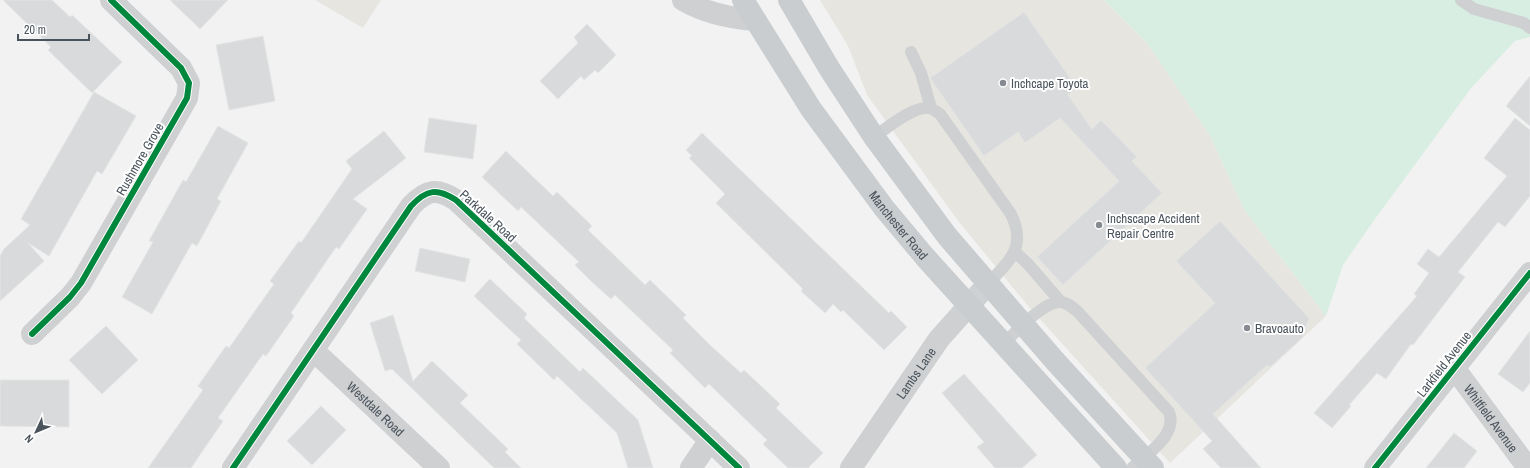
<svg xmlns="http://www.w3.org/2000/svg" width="1530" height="468" viewBox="0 0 1530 468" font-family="'Archivo Narrow',sans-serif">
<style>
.commercial{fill:#e6e5e0}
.green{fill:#d9eee3}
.building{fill:#d9dadb;stroke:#e3e4e4}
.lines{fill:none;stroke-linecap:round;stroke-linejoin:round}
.service{stroke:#ced0d2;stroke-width:12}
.minor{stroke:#ced0d2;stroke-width:22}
.primary{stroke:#cacdcf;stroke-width:22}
.cycleway-casing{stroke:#fff;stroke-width:8}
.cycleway{stroke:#00873e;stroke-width:6}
.poi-dot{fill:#858b90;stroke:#fff;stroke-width:1.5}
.labels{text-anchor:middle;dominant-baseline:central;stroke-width:4;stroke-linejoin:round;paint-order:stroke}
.poi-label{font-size:13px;fill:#4a535c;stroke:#fff;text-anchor:start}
.street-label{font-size:13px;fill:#4a535c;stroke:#fff}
</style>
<rect width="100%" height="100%" fill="#f2f2f2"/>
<path class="commercial" d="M315,0H381L363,28Z
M820,0H1104L1147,43L1209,134L1245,211L1326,316L1170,463L1029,307L959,222L867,95L848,46Z"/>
<path class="green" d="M1104,0H1530V37L1515,41L1472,87L1375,219L1343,265L1326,316L1245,211L1209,134L1147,43Z"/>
<path class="building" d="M3,0H52L70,17L72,15L122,62L92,93L48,50L51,47Z
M170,0H228L200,29Z
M1024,12L1077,88L1068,95L1092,129L1101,120L1137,157L1132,161L1162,193L1063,285L1037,257L1119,181L1060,118L1025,143L1018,132L984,156L930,78Z
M587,24L616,55L598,73L595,70L584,80L581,76L558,99L540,81L578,43L574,37Z
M263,36L275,101L229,110L216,45Z
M1530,76V126L1506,106Z
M94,92L136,116L102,174L97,171L49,256L28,243L44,261L0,301V256L4,249L30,225L21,219Z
M429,118L477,125L473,159L424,152Z
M1515,118L1530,130V196L1505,227L1498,222L1458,272L1465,277L1413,345L1411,344L1386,379L1377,373L1349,405L1351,406L1332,428L1314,413L1417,296L1414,294L1429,273L1417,264L1428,249L1439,257L1507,176L1484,158Z
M218,126L248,143L217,199L221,201L197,246L192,243L152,314L122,297L153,242L149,241L183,180L186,182Z
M384,131L406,158L353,199L367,209L339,249L336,247L291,313L294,316L266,356L263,354L218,418L223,421L191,468H148L203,390L198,386L226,346L229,348L274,284L270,281L299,241L301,243L352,169L346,161Z
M702,133L889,313L891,311L907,327L884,350L843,310L841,312L833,304L825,313L801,291L803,289L716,203L725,194L689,158L692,156L686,150Z
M506,151L553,196L557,192L592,226L588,230L645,285L650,280L686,315L683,318L711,346L741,373L744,370L780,404L776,408L823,453L808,468H788L763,444L767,440L709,384L705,388L670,353L673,350L615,295L611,299L593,283L575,265L579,262L521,207L518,211L482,177Z
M1220,221L1309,318L1302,338L1270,367L1267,365L1213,414L1261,468H1221L1203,449L1212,441L1145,368L1215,303L1176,261Z
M420,248L470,259L465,282L415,271Z
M490,279L527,314L524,318L580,372L583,368L638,420L653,468H628L617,433L557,376L554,380L517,344L521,340L474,296Z
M393,315L413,381L432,361L468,395L460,403L508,449L505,452L521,468H494L392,369L385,371L370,323Z
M106,326L138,360L102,394L69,360Z
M1530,331V383L1523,392L1498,374Z
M964,374L1037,455L1022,468H995L977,447L984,442L942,393Z
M0,380H69V427L0,426Z
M321,406L346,430L312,465L287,441Z
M1454,433L1477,451L1464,468H1426Z"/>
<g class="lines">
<path class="service" d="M1461,0L1474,9L1524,23L1530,28
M911,52L921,73L931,108
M874,137C887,128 913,106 929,108C933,109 937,112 940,114L1011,214C1027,247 1010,260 988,284
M1015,252L1028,264L1060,301
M1004,343C1016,332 1042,303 1059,302C1066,301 1073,308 1078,312L1169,412C1178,435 1147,454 1132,468"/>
<g class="minor">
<path d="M683,0C705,13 729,18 755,20"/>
<path d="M32,334L70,297L81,283L187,98L189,83L181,68L111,0"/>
<path id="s1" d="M313,350L439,468"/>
<path id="s2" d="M1455,369L1528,468"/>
<path d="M233,468L411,206C427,189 437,188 456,200L739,468"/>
<path d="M691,468L710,440"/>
<path id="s3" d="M851,468L939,339L988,284"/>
<path d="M1375,468L1530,273"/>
</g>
<g class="primary">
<path id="s4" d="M743,0L811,109L884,208L925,257L1116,468"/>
<path d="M789,0L829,68L874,137L947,236L1055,361L1153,468"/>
</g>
<g class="cycleway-casing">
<path id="cycleway" d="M32,334L70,297L81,283L187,98L189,83L181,68L111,0
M233,468L411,206C427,189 437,188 456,200L739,468
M1375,468L1530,273"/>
</g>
<use href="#cycleway" class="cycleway"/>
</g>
<g class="poi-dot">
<circle cx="1003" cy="83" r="4"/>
<circle cx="1099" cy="225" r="4"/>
<circle cx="1247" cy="328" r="4"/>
</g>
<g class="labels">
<g class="poi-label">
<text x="1011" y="83">Inchcape Toyota</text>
<text x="1107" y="218">Inchscape Accident<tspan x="1107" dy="15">Repair Centre</tspan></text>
<text x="1255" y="328">Bravoauto</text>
</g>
<g class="street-label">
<text transform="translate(140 159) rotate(-60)">Rushmore Grove</text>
<text transform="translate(488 216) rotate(42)">Parkdale Road</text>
<text stroke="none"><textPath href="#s4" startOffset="274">Manchester Road</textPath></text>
<text transform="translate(1444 364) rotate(-52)">Larkfield Avenue</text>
<text stroke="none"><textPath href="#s3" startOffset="115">Lambs Lane</textPath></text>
<text stroke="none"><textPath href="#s1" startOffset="86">Westdale Road</textPath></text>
<text stroke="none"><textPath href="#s2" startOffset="61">Whitfield Avenue</textPath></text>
</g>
</g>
<g transform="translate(36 432) rotate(226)" stroke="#ffffff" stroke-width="3" paint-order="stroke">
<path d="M0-3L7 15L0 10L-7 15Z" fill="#4a535c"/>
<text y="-6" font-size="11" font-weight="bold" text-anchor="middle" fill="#4a535c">N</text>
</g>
<path d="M18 34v6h71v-6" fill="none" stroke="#4a535c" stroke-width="2"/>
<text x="24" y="34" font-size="12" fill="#4a535c" stroke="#ffffff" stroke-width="3" paint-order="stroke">20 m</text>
</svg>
